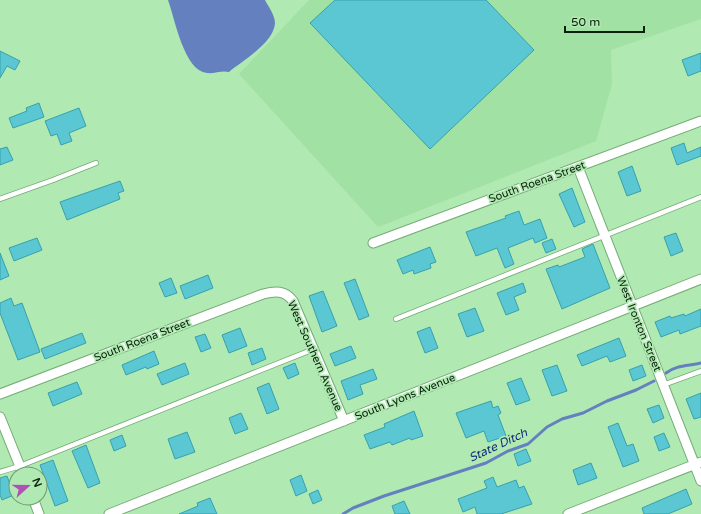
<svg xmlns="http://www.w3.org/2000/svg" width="701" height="514" viewBox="0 0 701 514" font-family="'Varela Round',sans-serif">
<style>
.built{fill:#a2e1a4}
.water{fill:#6480be}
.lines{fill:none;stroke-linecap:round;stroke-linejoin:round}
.stream{stroke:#6480be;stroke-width:3}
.building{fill:#5ac7d3;stroke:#37a1ad}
.service-casing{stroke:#74ab76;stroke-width:6}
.minor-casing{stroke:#74ab76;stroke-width:11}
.service{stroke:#fff;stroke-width:4.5}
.minor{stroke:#fff;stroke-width:9}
.labels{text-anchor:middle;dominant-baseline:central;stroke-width:3.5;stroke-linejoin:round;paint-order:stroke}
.street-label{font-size:11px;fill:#0a200c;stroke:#b0e9b2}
.water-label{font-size:12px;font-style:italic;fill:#152e78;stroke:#b0e9b2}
</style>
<rect width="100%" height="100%" fill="#b0e9b2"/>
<path class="built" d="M309,0H701V19L611,50L612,84L596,141L378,227L239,74Z"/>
<path class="water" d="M168,0H265C268,6 275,15 275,23C274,43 242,61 229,72C221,70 215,74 207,73C184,71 175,19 168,0Z"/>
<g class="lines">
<path class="stream" d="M666,373C676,365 688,366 701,363
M343,514L353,508L384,496L486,463L508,451L528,444L547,427L562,419L583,413L607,401L636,390L654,381"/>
</g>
<path class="building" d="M335,0H486L534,50L430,149L310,23Z
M0,51L20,61L15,70L7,66L0,78Z
M701,53V71L688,76L682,60Z
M39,103L44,117L13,128L9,118L27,111L26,108Z
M79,108L86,126L69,133L72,141L61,145L57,134L51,136L45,121Z
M684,143L687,153L701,147V156L677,165L671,148Z
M7,147L13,160L0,165V149Z
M632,166L641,191L627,196L618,172Z
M120,181L124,191L118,193L120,199L67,220L60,202Z
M572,188L585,222L574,227L559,194Z
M519,211L524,225L540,219L547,238L535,243L533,238L508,248L514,264L505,268L497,248L476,256L466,232L506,218L505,216Z
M676,233L683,251L671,256L664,237Z
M37,238L42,250L14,261L9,248Z
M552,239L556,249L546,253L542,243Z
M593,244L610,288L562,309L546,269L558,265L559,267L585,257L582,249Z
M430,247L436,262L430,264L431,268L414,274L413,270L403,274L397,260Z
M0,253L9,276L0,280Z
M208,275L213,288L185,299L180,286Z
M171,278L177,293L165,297L159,283Z
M355,279L369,316L359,320L344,283Z
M523,283L526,292L514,297L519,310L506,315L497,293Z
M323,291L337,326L322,332L309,296Z
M11,298L14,306L22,303L40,352L18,360L0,313V303Z
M475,308L484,331L467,337L458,314Z
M701,309V326L680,334L679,330L661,337L655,322L670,316L671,318L684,314L685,316Z
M430,327L438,348L425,353L417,332Z
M240,328L247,346L229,353L222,335Z
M82,333L86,343L45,359L41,349Z
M205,334L211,348L201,352L195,337Z
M619,338L626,356L610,362L607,356L582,366L577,355Z
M351,346L356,358L335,366L330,354Z
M262,348L266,359L252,365L248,353Z
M154,351L159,364L147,369L146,367L126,375L122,365Z
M185,363L189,374L162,385L157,374Z
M295,363L299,374L288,379L283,368Z
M557,365L567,391L552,396L542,370Z
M642,365L646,376L633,381L629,370Z
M373,369L377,379L360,385L363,394L348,400L341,381Z
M521,378L530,400L516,405L507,383Z
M77,382L82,394L53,406L48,393Z
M269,383L279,409L267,414L257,388Z
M701,393V417L694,419L686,399Z
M491,401L493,408L498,406L501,413L498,415L506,436L488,442L484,431L466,438L456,413Z
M659,405L664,418L653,423L647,409Z
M414,411L423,436L411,440L410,438L392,445L390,442L370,449L364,435L385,427L384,424Z
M241,413L248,429L235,434L229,418Z
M618,423L627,446L633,444L639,461L623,467L608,427Z
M187,432L195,452L175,459L168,439Z
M664,433L670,447L659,451L654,437Z
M122,435L126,446L114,451L110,440Z
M86,445L100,483L88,488L72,451Z
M526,449L531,461L518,466L514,454Z
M53,460L68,501L55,506L40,465Z
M591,463L597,478L578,485L573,470Z
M301,475L307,491L296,496L290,480Z
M7,476L14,495L2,500L0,495V478Z
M493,477L497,487L516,480L519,488L524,486L532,504L501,514H477L475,507L463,512L458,499L487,488L484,481Z
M686,489L692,504L668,514H644L642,508Z
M318,490L322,500L313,504L309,494Z
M210,498L217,514H179L198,506L197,503Z
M404,501L410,514H395L392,506Z"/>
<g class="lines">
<g class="service-casing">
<path id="service" d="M0,199L53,180L96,163
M396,319L701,197
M663,385L701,371
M0,472L20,466L314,349"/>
</g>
<g class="minor-casing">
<path id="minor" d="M578,167L701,481
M373,243L701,121
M0,394L263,294C275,291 285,290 293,301L344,421
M0,417L23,474
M33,498L39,514
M109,514L701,279
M568,514L701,462"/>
</g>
<use href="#service" class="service"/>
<use href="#minor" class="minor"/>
</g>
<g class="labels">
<g class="street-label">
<text transform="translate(537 182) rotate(-20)">South Roena Street</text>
<text transform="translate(639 324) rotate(68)">West Ironton Street</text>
<text transform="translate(142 340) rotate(-21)">South Roena Street</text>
<text transform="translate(315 356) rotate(66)">West Southern Avenue</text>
<text transform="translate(405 397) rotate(-22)">South Lyons Avenue</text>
</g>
<g class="water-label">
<text transform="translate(498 445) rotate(-25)">State Ditch</text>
</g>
</g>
<g transform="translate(28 486) rotate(69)"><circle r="19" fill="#b0e9b2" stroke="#6e9970"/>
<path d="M0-3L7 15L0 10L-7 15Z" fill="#b150b7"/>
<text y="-6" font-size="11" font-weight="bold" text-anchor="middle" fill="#0a200c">N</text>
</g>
<path d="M565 26v6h79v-6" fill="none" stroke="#0a200c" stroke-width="2"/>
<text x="571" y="26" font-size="12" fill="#0a200c" stroke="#b0e9b2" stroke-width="3" paint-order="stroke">50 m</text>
</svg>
